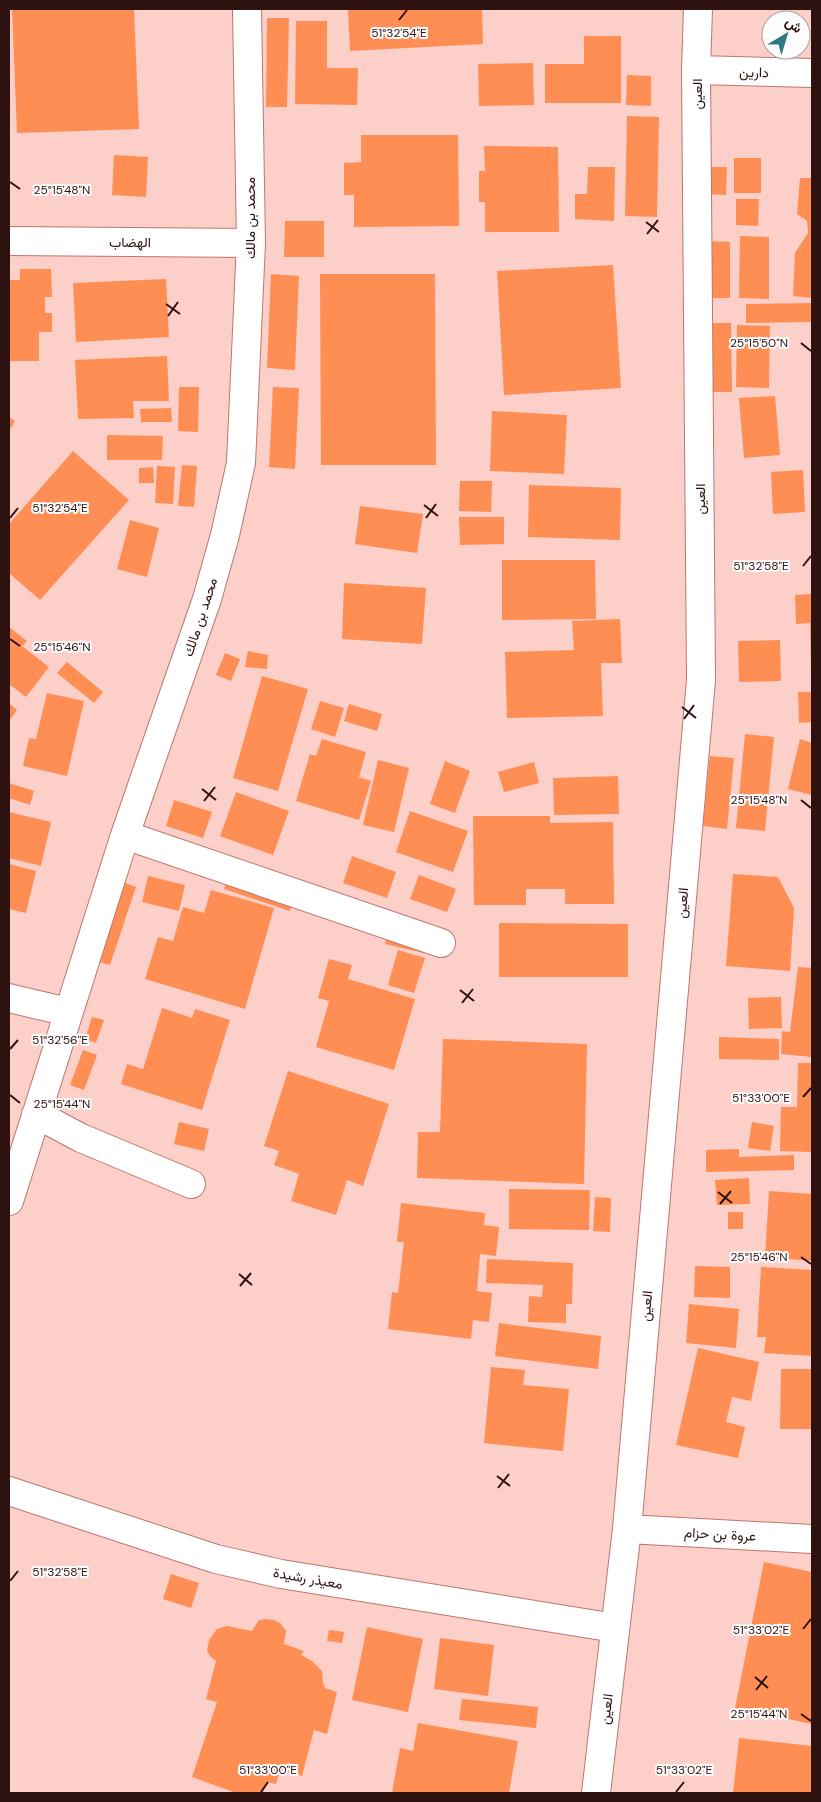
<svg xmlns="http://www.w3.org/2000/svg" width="821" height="1802" viewBox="0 0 821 1802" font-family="'DM Sans',Vazirmatn,sans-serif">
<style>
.building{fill:#ff8e54}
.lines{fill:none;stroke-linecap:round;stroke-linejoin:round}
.minor-casing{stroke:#bc766e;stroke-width:30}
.minor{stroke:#fff;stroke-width:28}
.ticks{fill:none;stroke:#2d1210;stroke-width:2}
.labels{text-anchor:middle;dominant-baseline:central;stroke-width:4;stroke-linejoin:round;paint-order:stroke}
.street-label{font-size:14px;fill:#2d1210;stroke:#fcfcfc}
.ticks-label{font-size:12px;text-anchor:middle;fill:#2d1210;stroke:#fcfcfc;stroke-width:4;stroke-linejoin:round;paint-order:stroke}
</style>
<rect width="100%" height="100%" fill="#fdcfc9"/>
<path class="building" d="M12,9H134L139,129L17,133Z
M348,9H482L483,44L350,51Z
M267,18H289L287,107H266Z
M296,21H327V68H358L357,105L295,104Z
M584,36H621V103H545V64H584Z
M533,63L534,105L479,106L478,64Z
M627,75L651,76V106L626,105Z
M627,116L659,117L657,217L625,216Z
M361,135H458L459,226L354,227V195H344V163L361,162Z
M484,146L558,147L559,232H485V202H479V171H485Z
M114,155L148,157L146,197L112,195Z
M734,158H761V193H734Z
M588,167H615L614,221L575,219V194H587Z
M705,167H727L726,195L704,194Z
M800,178H812V298L793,296L795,253L808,233L807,221L797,214Z
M736,199H759L758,226L736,225Z
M285,221H324V257H284Z
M740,236L769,237V299L739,298Z
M708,241L730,242V298H708Z
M613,265L621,388L504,395L497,271Z
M20,269H51L52,297H45V313H52V332H39V361H9V280H20Z
M271,274L299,276L295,370L267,368Z
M320,274H435L436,465H321Z
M166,279L169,337L76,342L73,283Z
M812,303V322L746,323V304Z
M706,323H731L732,392H707Z
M737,325L770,326L769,388L736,387Z
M167,356L169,401H133L134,418L78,419L75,360Z
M179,387H199L198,432L178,431Z
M273,387L299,388L295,469L269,467Z
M775,396L780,455L744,458L739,398Z
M171,408L172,422H141L140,409Z
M492,411L567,415L564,474L490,471Z
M9,417L15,421L9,431Z
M107,435L163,436L162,460H107Z
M73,451L129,500L40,600L9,573V524Z
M182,465L197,466L194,507L178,506Z
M157,466L175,467L173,504L155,503Z
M153,467L154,483H139V468Z
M803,470L805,512L773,514L771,472Z
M460,481H492L491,512L459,511Z
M529,485L621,488L620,540L528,537Z
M360,506L423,514L417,553L355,544Z
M459,517H504V544L460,545Z
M130,520L159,528L147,577L117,569Z
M502,560H595L596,619L502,620Z
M344,583L426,588L422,644L342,639Z
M812,594V670H811L810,623L796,624L795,595Z
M620,619L622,663H601L603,716L507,718L505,652L574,650L572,621Z
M9,627L27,641L22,646L49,667L26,697L9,684Z
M780,640L781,681L739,682L738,641Z
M248,651L268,655L267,669L245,667Z
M225,653L240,659L231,681L216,675Z
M67,662L103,692L94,703L57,673Z
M262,676L308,689L278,791L233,778Z
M798,692H812V722L799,723Z
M47,693L84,701L67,776L23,766L29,738L36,739Z
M320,701L344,708L335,737L311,729Z
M9,703L17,710L9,721Z
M349,704L382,714L377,731L344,721Z
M745,734L774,737L765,831L736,828Z
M322,739L366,752L359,777L371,781L359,820L296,801L310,754L316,756Z
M800,739L812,743V795L788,789Z
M710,756L734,758L727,829L703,826Z
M378,760L409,768L394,832L363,825Z
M445,761L470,771L455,813L430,804Z
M534,762L539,783L504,792L498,772Z
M618,776L619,814L554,815L553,778Z
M9,783L34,791L30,805L9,798Z
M236,792L289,811L273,855L220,836Z
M174,800L212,812L203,838L166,826Z
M410,811L468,831L453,872L396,852Z
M9,812L51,822L41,866L9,858Z
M473,816H550V823L613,822L614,904H565V889H526V905H474Z
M352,856L396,872L387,898L343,883Z
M9,864L36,871L26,913L9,909Z
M229,874L294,895L290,911L224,889Z
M733,874L778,877L794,908L790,971L726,966Z
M419,875L456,889L447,912L410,899Z
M148,876L185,885L179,911L142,902Z
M121,881L136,887L110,965L94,960Z
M211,890L274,908L245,1009L145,979L158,937L173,941L183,907L204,913Z
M499,923L628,924V977H499Z
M388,932L433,955L385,944Z
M398,950L425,958L414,993L388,985Z
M329,959L352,965L348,979L415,999L394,1070L316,1047L329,1001L318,998Z
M798,967L812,968L811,1057L781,1054L782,1031L790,1032Z
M781,997L782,1028L749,1029L748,998Z
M162,1008L192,1018L195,1009L230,1020L202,1110L121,1084L127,1064L143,1069Z
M92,1017L104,1020L96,1043L85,1039Z
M719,1037L779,1039V1060L719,1059Z
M443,1039L587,1044L584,1184L417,1178L418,1132H440Z
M83,1050L97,1055L84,1090L70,1085Z
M798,1063H812V1152L780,1151L781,1107H797Z
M288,1071L389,1104L363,1186L347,1180L336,1215L291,1201L299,1174L274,1165L279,1151L264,1146Z
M179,1122L209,1129L204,1151L174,1144Z
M752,1122L774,1126L770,1151L748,1148Z
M739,1149V1157L794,1155V1170L706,1172V1150Z
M749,1178L750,1204L717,1205L715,1180Z
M509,1189L590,1190L589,1230L509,1229Z
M769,1191L812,1194V1261L765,1257Z
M595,1197L611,1198L610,1232L593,1231Z
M401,1203L485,1213L484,1225L499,1227L496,1256L480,1254L477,1291L492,1293L489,1322L473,1320L471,1339L388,1329L392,1292L398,1293L404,1242H397Z
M728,1212H743V1229H728Z
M487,1259L573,1263L572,1304H566V1323L528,1322L529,1296L542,1297L543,1285L486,1283Z
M695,1266L730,1267V1298L694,1297Z
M761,1267L812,1270V1356L764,1353L766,1337H757Z
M689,1304L739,1309L736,1348L686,1343Z
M499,1323L601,1336L598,1369L495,1356Z
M698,1348L759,1362L751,1401L732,1397L726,1422L745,1427L738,1458L676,1445Z
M491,1367L525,1370L523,1385L569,1389L563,1451L484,1443Z
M781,1369H812V1429H780Z
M764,1562L812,1572V1724L735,1708Z
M171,1574L199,1583L191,1608L163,1599Z
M266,1619L274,1620L280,1623L286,1631L284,1644L304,1651L301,1655L312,1661L322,1671L323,1683L325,1688L337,1692L327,1734L314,1730L302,1776L280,1770L276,1784L267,1782L263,1793H236L192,1777L217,1702L206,1699L216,1661L210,1656L207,1651L209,1640L217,1629L227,1626L252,1631L259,1620Z
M367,1627L423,1639L408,1712L352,1700Z
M329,1630L344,1632L342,1643L327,1641Z
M440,1638L494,1645L488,1696L434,1689Z
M462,1699L538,1707L536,1728L459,1720Z
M418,1723L518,1741L509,1793H392L400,1748L413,1751Z
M739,1738L812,1746V1793H733Z"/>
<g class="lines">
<g class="minor-casing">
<path id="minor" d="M696,70L812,73
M9,241L251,243
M125,835L441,943
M9,998L68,1012
M36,1114L81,1138L191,1184
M9,1201L125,835L207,599L225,535L241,463L251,243L247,9
M9,1491L216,1559L281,1574L615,1628
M627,1529L812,1539
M596,1793L627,1529L701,680L696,70L698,9"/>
</g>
<use href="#minor" class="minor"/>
</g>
<path class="ticks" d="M399,20L407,10M10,182L20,189M646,222L659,232M647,234L658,220M166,304L180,314M168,316L178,302M801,343L811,351M424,505L438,516M10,518L18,508M426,518L436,504M803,566L811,556M10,639L20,646M682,707L696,718M684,719L694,705M202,789L216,800M801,800L811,808M204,801L215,787M460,990L474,1001M462,1003L473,989M10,1049L18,1040M10,1095L20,1103M803,1097L811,1088M718,1192L732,1203M720,1204L731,1191M801,1257L811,1264M239,1274L252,1285M240,1286L251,1273M497,1476L510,1486M498,1488L509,1474M10,1581L18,1571M803,1629L811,1619M755,1677L768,1688M756,1690L767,1676M801,1714L811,1721M261,1792L268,1782M676,1792L684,1782"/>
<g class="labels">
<g class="street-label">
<text transform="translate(754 72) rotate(1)">دارين</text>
<text transform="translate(697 94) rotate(-90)">العين</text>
<text transform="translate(250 218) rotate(-90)">محمد بن مالك</text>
<text x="130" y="242">الهضاب</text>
<text transform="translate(700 499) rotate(-90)">العين</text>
<text transform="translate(200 617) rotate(-72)">محمد بن مالك</text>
<text transform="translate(682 903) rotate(-85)">العين</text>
<text transform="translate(646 1306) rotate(-85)">العين</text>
<text transform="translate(720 1534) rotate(3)">عروة بن حزام</text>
<text transform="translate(308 1578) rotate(10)">معيذر رشيدة</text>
<text transform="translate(606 1709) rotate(-83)">العين</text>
</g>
</g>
<g class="ticks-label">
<text x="399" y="37">51°32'54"E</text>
<text x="62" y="194">25°15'48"N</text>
<text x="759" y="347">25°15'50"N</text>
<text x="60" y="512">51°32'54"E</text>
<text x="761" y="570">51°32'58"E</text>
<text x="62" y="651">25°15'46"N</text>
<text x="759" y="804">25°15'48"N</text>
<text x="60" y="1044">51°32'56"E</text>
<text x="761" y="1102">51°33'00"E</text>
<text x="62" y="1108">25°15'44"N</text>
<text x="759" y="1261">25°15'46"N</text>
<text x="60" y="1576">51°32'58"E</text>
<text x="761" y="1634">51°33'02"E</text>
<text x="759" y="1718">25°15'44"N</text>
<text x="268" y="1774">51°33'00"E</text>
<text x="684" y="1774">51°33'02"E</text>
</g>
<rect width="821" height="1802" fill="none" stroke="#2d1210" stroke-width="20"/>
<g transform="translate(786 35) rotate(38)"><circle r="24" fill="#fcfcfc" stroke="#a99e9e"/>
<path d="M0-4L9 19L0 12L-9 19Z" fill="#307881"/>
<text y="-8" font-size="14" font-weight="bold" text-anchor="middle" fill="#2d1210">ش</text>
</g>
</svg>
